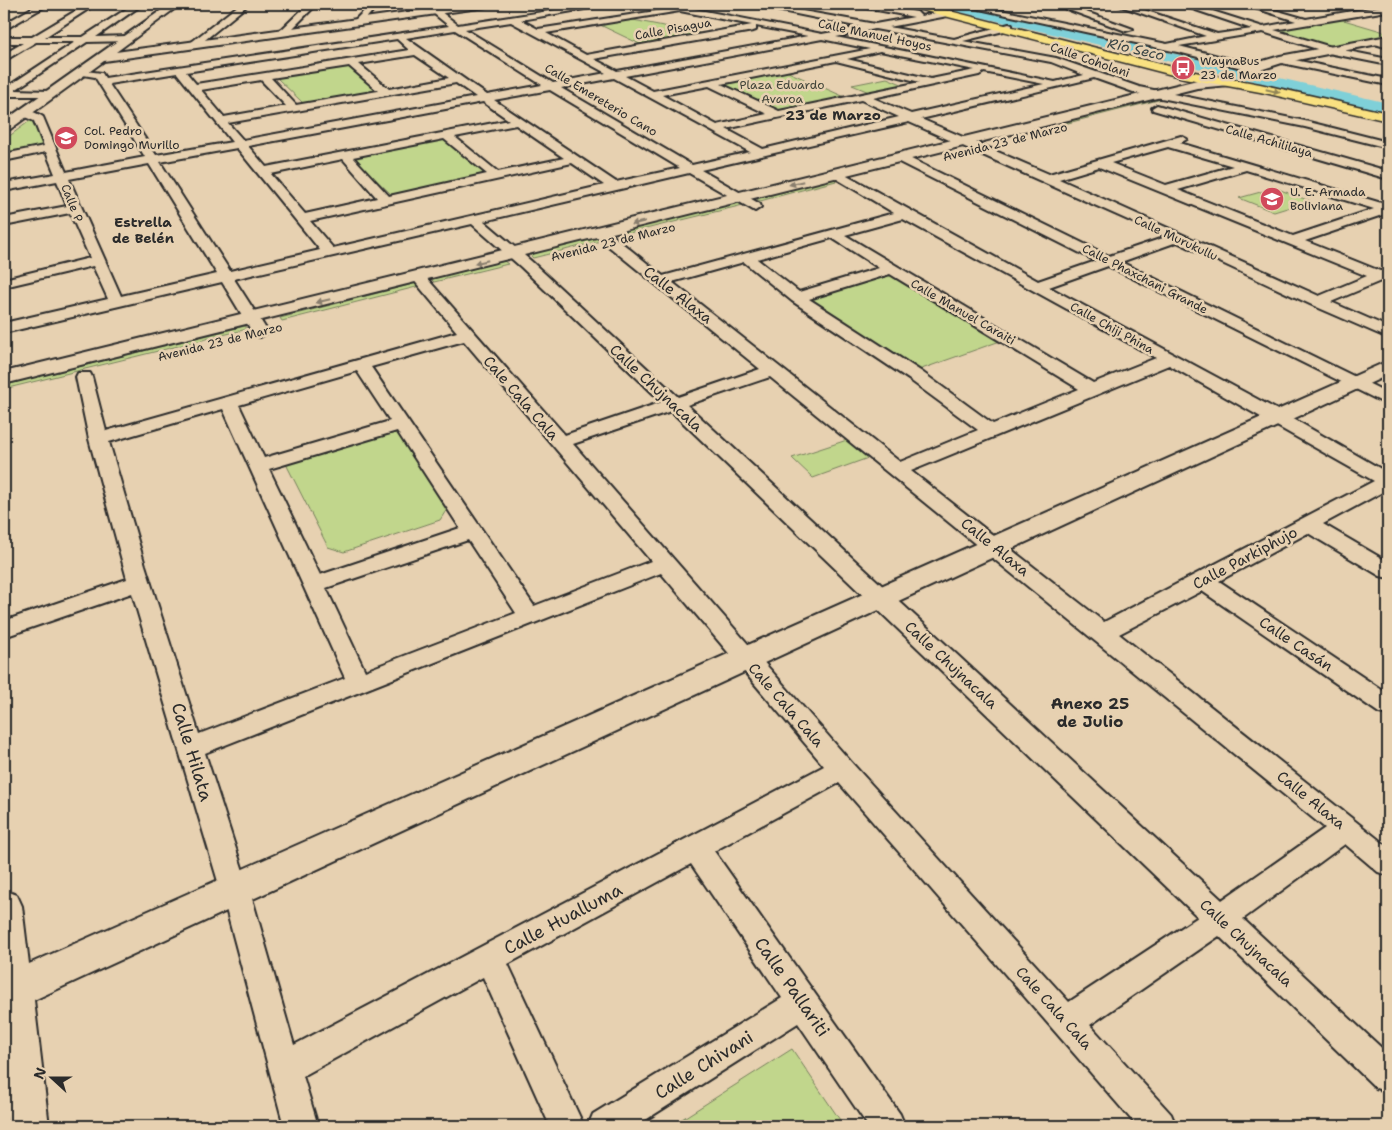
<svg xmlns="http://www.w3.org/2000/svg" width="1392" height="1130" viewBox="0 0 1392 1130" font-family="'Shantell Sans',sans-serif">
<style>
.green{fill:#c1d68c;stroke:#76805c}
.water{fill:#7fd0d8;stroke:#5d8e93}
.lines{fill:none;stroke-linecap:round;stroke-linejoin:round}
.river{fill:#7fd0d8;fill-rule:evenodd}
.minor-casing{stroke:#2b2b2b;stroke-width:4}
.tertiary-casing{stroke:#2b2b2b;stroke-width:4}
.primary-casing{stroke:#2b2b2b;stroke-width:3}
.minor{fill:#e7d1b1;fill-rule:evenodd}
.tertiary{fill:#e7d1b1;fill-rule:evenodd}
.primary{fill:#f9e181;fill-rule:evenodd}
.oneway{fill:#928656}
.oneway2{fill:#897e6e}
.labels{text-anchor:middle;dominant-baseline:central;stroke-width:5;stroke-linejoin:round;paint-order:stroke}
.far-street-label{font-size:12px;fill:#2b2b2b;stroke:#e7d1b1}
.far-poi-label{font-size:12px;fill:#2b2b2b;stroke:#e7d1b1;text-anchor:start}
.far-park-label{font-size:12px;fill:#42453a;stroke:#e7d1b1}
.far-water-label{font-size:14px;font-style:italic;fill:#384445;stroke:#e7d1b1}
.far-neighbourhood-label{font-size:14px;font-weight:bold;fill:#2b2b2b;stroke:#e7d1b1}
.street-label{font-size:15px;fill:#2b2b2b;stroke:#e7d1b1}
.neighbourhood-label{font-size:16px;font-weight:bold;fill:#2b2b2b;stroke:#e7d1b1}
.near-street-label{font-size:18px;fill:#2b2b2b;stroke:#e7d1b1}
</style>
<rect width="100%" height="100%" fill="#e7d1b1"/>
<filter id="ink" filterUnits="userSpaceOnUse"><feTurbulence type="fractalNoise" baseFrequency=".02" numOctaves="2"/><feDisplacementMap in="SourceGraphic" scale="10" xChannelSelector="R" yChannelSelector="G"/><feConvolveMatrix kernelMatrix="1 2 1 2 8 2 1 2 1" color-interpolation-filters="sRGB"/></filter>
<g filter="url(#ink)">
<path class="green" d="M1337,18L1388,33V37L1328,48L1269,30Z
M628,19L704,34L644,46L598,24Z
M348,66L379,90L303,103L277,78Z
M786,71L847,98L775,113L717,85Z
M887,78L904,85L869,92L852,85Z
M1157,97L1162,99L1064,124L1059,122Z
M31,120L47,146L4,154V140Z
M441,137L486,175L392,195L350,155Z
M835,177L840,180L760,201L755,198Z
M1275,188L1310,201L1274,212L1239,198Z
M739,202L743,205L621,235L618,232Z
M599,237L604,240L533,258L529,254Z
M504,261L508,264L434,282L431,279Z
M890,273L1003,340L916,371L806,298Z
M417,283L420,286L282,321L280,318Z
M245,326L247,329L4,389V385Z
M383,423L393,425L447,509L440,520L344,552L328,547L284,460L287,454L296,448Z
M847,440L868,458L813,478L792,458Z
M792,1049L844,1126H671Z"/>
<path class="water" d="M1252,73L1388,105V111L1245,77Z"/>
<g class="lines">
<path class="river" d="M935,4H959L1388,103V113L942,8Z"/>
<g class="minor-casing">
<path id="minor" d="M87,4H96L45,37H83L134,4H143L96,37L127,36L130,37V41L87,42L15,90L49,91L54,94L53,96H4V89L75,42H36L4,61V54L23,43H4V37H32Z
M240,4H249L195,48H189V44Z
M308,4H317L286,35H280V31Z
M371,4H379L360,25H354V21Z
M594,4H613L521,20L538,29L669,9L654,4H669L822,34L860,27L748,4H764L875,24L914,17L856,6L852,4H869L917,12L921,16L950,10L953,11V15L889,27L954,39L1009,24L1012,25V29L963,41L1056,58L1139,87L1305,121L1388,142V148L1305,127L1136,93L1094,78L921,119L1049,174L1181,136L1187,139L1180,143L1388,205V213L1305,241L1380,271L1388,270V278L1331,302L1388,327V338L1312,305L1177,242L1121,262L1388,393V405L1108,266L1049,287L1283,413L1388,473V489L1323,524L1388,562V578L1380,576L1308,533L1219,581L1388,694V715L1379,713L1202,591L1119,634L1388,847V875L1378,872L1345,844L1243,919L1388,1054V1092L1376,1088L1219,936L1090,1025L1171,1114L1176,1126H1137L839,783L714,851L900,1114L905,1126H868L798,1023L636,1126H588L593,1114L782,998L691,864L508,964L584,1126H550L483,977L303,1076L318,1126H284L225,905L132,593L4,637V621L127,579L89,439L76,377L78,373H90L92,377L106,431L457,332L412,278L419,274L424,275L565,435L662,402L521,267L472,224L234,279L268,332L260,337L254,335L222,282L4,333V323L108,299L93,266L4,287V279L90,258L70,213L4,226V218L67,206L57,181L4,191V183L55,174L46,152L4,161V154L44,146L34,121L18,114C24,108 36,112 43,117L66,172L145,157L95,77L77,74V70L102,73L105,78L449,26L433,13L432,11L436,8L458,25ZM680,11L752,25L586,55L546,33ZM511,22L606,73L553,83L465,29ZM756,26L808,36L617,71L594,59L753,31L756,30ZM875,29L1051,62L1084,75L1055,82L836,37ZM455,30L542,85L487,95L406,38ZM397,39L409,50L196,84L186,72ZM822,39L870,49L653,91L625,76ZM880,51L975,70L931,79L847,59ZM415,55L449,78L389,89L359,64ZM836,61L920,82L779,111L721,84ZM349,66L378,91L296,105L271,78ZM984,72L1044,84L911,114L873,98L979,75ZM177,73L232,142L156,155L109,84ZM614,78L750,152L692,165L561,88ZM261,80L286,106L224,117L201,90ZM456,83L476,97L243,140L228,123ZM709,86L767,114L717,125L662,95ZM550,90L680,168L616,182L494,100ZM861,100L899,117L763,149L726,129ZM483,102L509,120L266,167L248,146ZM909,122L1166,237L1109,256L901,154L895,158L897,161L1096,261L1038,281L836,169L830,173L832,176L894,213L663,276L606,230H596L594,233L596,236L760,369L678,397L531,261L484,221L689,173L755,211L761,207L760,204L701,170ZM516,125L564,158L498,172L455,137ZM444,139L487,174L389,196L353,157ZM1168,147L1233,166L1166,185L1111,163ZM237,148L320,250L230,271L160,162ZM343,159L377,198L305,214L271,174ZM572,163L604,185L333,248L310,221ZM149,164L217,274L121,296L69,179ZM1099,167L1367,276L1319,296L1059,179ZM1246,170L1374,209L1293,236L1178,190ZM903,219L1156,358L1093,383L845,235ZM832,238L879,268L799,292L757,259ZM744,262L792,301L910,380L978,430L900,462L672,282ZM890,274L1079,389L993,424L922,372L809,299ZM464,341L651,561L534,606L371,367ZM1169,365L1374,481L1104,622L911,471ZM357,371L390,421L264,458L239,405ZM770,377L1325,828L1222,900L687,405ZM223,409L345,678L199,734L145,565L109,442ZM671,411L1198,917L1069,1002L851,762L573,444ZM397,431L460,528L320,575L269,469ZM468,540L516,613L365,671L326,588ZM661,573L824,766L294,1045L254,905L205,753Z
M956,4H971L1167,44L1206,36L1115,4H1126L1217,34L1252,29L1178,4H1190L1263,27L1296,21L1242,4H1254L1306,19L1387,5V11L1274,30L1338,49L1388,59V65L1333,54L1263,32L1179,46L1257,66V70L1254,71L1182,53Z
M1053,4H1064L1133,29L1126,31Z
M37,5L44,7L4,30V24Z
M1372,39L1388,42V48L1372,43Z
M1280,57L1388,79V85L1277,62L1275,60Z
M1157,105L1388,171V179L1153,110L1152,108Z"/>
</g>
<g class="tertiary-casing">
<path id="tertiary" d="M170,4H181L116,52L466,4H491L486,7L104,61L9,130L4,131V121Z
M1388,36V42L1282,63L1254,72L1248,68L1250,65L1280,56Z
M1225,78L1229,79L1231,82L1229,85L1197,88L4,384V372L1197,80Z
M1388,361V375L34,1000L49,1126H7L4,1093V890L17,895L22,906L29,964Z"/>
</g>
<g class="primary-casing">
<path id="primary" d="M905,4H922L1184,70L1260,84L1388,113V121L1260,92L1184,78L906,6Z"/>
</g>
<use href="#minor" class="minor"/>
<use href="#tertiary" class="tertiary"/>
<use href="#primary" class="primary"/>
</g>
<defs><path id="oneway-solid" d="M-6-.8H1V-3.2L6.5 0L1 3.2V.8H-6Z" transform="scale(1.25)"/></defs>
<use class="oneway" href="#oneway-solid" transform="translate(1273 91) rotate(13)"/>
<g class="oneway2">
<use href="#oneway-solid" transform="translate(796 183) rotate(166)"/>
<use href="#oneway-solid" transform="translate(638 223) rotate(166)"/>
<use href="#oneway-solid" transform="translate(481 262) rotate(166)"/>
<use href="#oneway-solid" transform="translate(323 301) rotate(166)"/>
</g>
</g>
<defs>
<g id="bus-disc" transform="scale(1.25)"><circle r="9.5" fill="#d1495b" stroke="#e7d1b1"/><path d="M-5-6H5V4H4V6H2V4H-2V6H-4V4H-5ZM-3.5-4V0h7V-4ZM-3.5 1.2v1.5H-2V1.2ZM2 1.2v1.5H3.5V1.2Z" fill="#fff"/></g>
<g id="school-disc" transform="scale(1.25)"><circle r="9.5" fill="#d1495b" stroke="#e7d1b1"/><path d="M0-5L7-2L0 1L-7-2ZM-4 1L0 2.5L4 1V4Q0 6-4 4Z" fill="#fff"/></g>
</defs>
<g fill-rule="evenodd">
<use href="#bus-disc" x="1183" y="68"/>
<use href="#school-disc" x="66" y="138"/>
<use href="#school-disc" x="1272" y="199"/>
</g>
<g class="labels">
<g class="far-street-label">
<text transform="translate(673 29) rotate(-10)">Calle Pisagua</text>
<text transform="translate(875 35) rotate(12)">Calle Manuel Hoyos</text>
<text transform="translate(1090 60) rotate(19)">Calle Coholani</text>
<text transform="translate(601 100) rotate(31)">Calle Emereterio Cano</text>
<text transform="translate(1269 141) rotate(16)">Calle Achililaya</text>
<text transform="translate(1005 142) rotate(-14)">Avenida 23 de Marzo</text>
<text transform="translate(72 203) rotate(68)">Calle P</text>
<text transform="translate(1176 238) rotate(25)">Calle Murukullu</text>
<text transform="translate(613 242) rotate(-14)">Avenida 23 de Marzo</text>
<text transform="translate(1145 279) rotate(27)">Calle Phaxchani Grande</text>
<text transform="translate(963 312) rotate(30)">Calle Manuel Caraiti</text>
<text transform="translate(1112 328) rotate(29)">Calle Chiji Phina</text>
<text transform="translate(220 342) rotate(-14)">Avenida 23 de Marzo</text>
</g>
<g class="far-poi-label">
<text x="1200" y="61">WaynaBus<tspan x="1200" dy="14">23 de Marzo</tspan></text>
<text x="84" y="131">Col. Pedro<tspan x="84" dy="14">Domingo Murillo</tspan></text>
<text x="1290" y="192">U. E. Armada<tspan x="1290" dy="14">Boliviana</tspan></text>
</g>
<g class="far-park-label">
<text x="782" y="85">Plaza Eduardo<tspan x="782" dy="14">Avaroa</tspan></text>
</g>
<g class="far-water-label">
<text transform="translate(1136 49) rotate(13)">Río Seco</text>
</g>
<g class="far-neighbourhood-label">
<text x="833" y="115">23 de Marzo</text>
<text x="143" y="222">Estrella<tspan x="143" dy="16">de Belén</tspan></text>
</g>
<g class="street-label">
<text transform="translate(678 295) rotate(38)">Calle Alaxa</text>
<text transform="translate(656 388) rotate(43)">Calle Chujnacala</text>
<text transform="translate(521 398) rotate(49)">Cale Cala Cala</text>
<text transform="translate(995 547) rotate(39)">Calle Alaxa</text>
<text transform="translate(1245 558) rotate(-28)">Calle Parkiphujo</text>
<text transform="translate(1296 644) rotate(34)">Calle Casán</text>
<text transform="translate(951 665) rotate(43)">Calle Chujnacala</text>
<text transform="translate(786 705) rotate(49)">Cale Cala Cala</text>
<text transform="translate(1311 800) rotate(39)">Calle Alaxa</text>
<text transform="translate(1246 943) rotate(43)">Calle Chujnacala</text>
<text transform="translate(1054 1008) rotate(48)">Cale Cala Cala</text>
</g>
<g class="neighbourhood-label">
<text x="1090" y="703">Anexo 25<tspan x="1090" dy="18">de Julio</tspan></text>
</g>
<g class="near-street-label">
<text transform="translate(192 752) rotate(73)">Calle Hilata</text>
<text transform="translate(563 919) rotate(-28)">Calle Hualluma</text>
<text transform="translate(792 987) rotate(55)">Calle Pallariti</text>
<text transform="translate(704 1065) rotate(-32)">Calle Chivani</text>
</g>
</g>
<rect width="1392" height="1130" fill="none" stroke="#e7d1b1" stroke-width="20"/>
<rect x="10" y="10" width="1372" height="1110" fill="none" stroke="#2b2b2b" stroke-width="2" filter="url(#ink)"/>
<g transform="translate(52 1078) rotate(291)" stroke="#e7d1b1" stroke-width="4" paint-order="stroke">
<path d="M0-4L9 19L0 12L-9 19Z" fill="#2b2b2b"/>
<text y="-8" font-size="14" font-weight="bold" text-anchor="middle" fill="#2b2b2b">N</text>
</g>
</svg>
